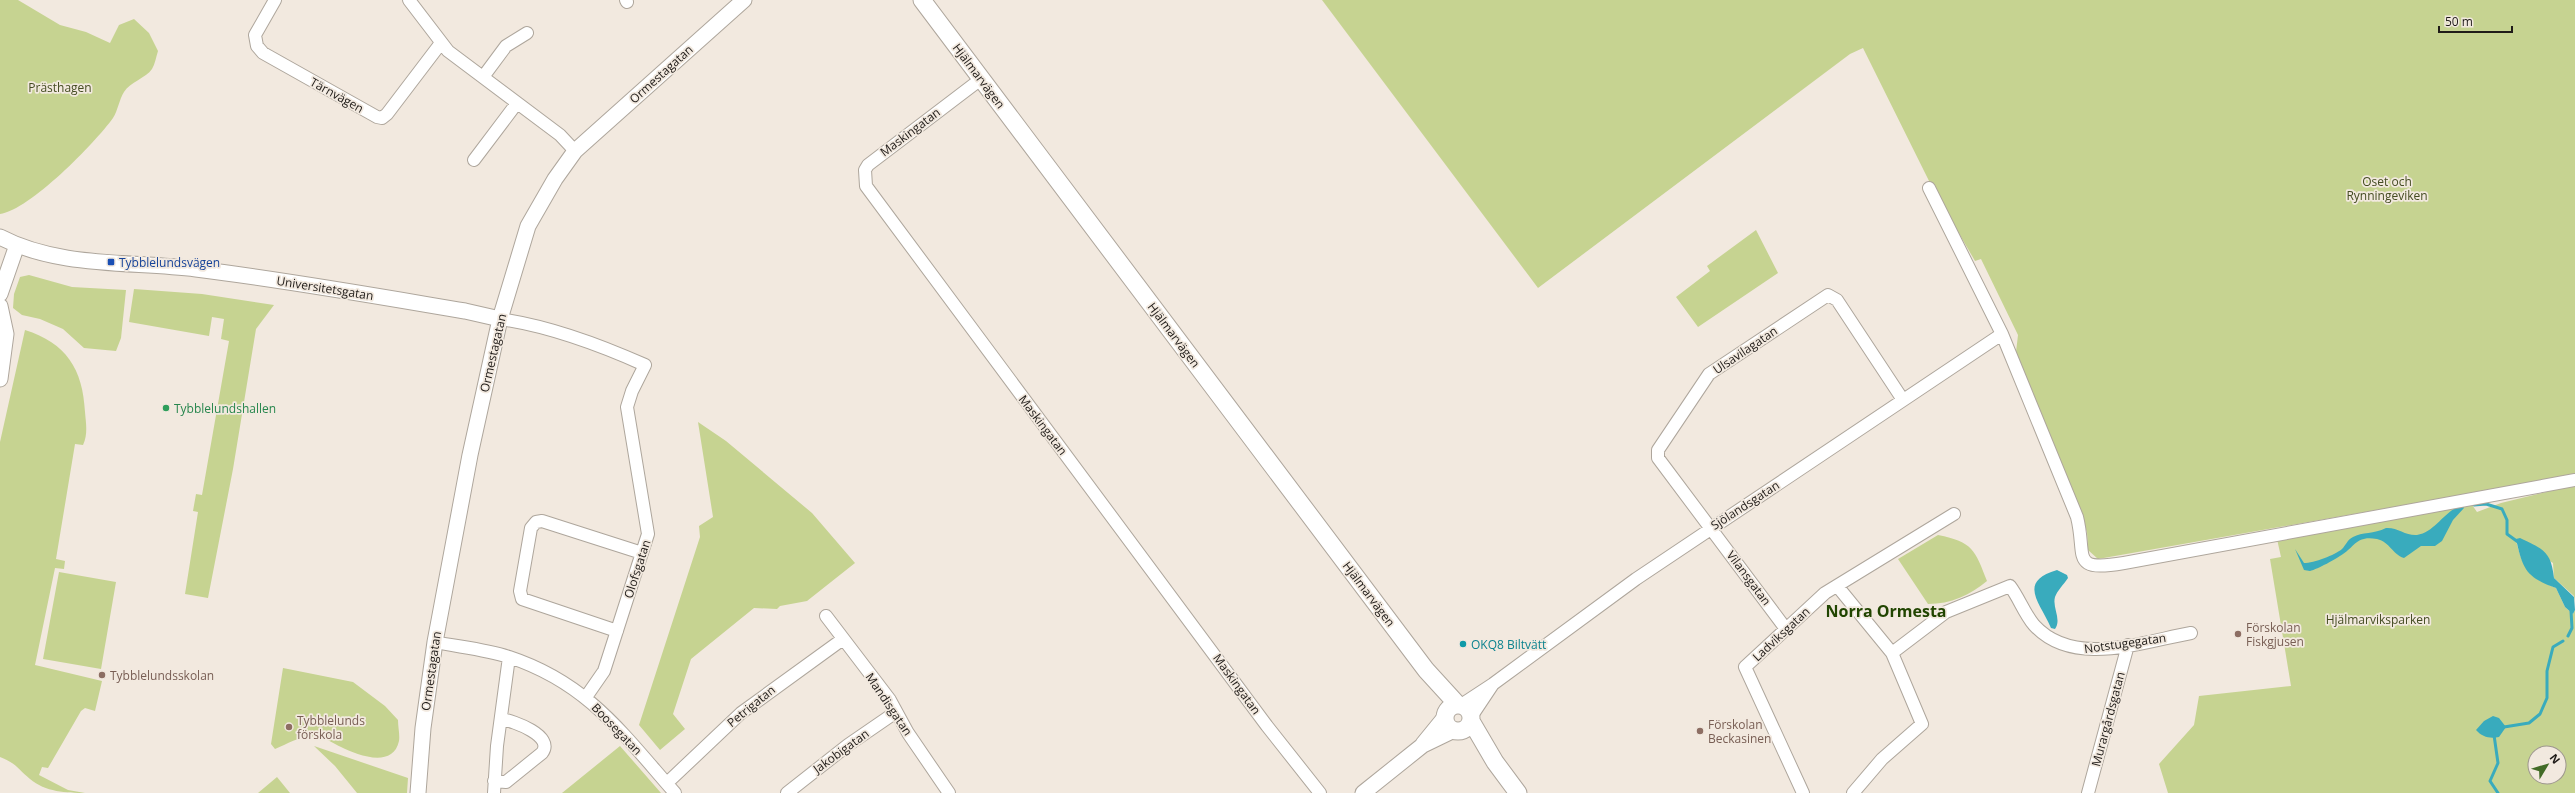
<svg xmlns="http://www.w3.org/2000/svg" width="2575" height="793" viewBox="0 0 2575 793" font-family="'Open Sans',sans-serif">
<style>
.green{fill:#c6d391;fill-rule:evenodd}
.water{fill:#39abbd}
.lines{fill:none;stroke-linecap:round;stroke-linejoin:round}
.stream{stroke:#39abbd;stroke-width:3}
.minor-casing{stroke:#aea69c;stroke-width:14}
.tertiary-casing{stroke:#aea69c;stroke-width:17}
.secondary-casing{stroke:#aea69c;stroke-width:19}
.minor{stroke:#fff;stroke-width:12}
.tertiary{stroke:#fff;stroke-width:15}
.secondary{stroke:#fff;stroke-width:17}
.transit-dot{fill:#1a4fb4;stroke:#f2e9df;stroke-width:1.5}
.leisure-dot{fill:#2e9e5b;stroke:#f2e9df;stroke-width:1.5}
.education-dot{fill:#8d6e63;stroke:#f2e9df;stroke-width:1.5}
.culture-dot{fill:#0f9aa8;stroke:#f2e9df;stroke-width:1.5}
.labels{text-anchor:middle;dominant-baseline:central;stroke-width:3.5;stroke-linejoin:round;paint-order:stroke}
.street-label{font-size:12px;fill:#1f1b18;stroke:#f2e9df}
.park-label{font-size:12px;fill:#444c22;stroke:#f2e9df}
.transit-label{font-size:12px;fill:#164399;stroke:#f2e9df;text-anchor:start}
.leisure-label{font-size:12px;fill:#27864d;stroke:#f2e9df;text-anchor:start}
.education-label{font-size:12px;fill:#785e54;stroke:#f2e9df;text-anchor:start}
.culture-label{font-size:12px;fill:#0d838f;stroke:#f2e9df;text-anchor:start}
.district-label{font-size:16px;font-weight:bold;fill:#214501;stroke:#f2e9df}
</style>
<rect width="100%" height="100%" fill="#f2e9df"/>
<path class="green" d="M0,0H18L60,25L86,32L110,43L119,25L134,19L149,33L158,51C156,57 155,64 152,69C146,78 130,82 124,92C119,100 118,110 113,118C95,143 30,210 0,214Z
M1322,0H2575V475L2098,559L2088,550L2087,532L2016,352L2018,335L1981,259L1975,261L1932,187L1863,48L1850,54L1538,288Z
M1756,230L1778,273L1698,327L1676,297L1710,271L1707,266Z
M29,275L72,287L126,290L121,338L116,351L84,348L63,329L40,319L22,315L13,308L14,294L20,277Z
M134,289L202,294L274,305L256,329L233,469L208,598L185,594L198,512L193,511L196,494L202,495L229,341L221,339L224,319L212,317L209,336L129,322Z
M25,330C66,343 83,369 85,412C86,424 88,434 83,445L75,444L56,559L65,561L64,569L55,568L35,665L102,681L95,711L85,708L81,711L48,768L42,767L39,775L68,790L85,793C67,793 45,792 30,779C18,769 16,763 0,757V442Z
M698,422L726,441L812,513L855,563L807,601L780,606L777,609L754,608L691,659L673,714L685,729L660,750L639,725L700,537L699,526L713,517Z
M2575,485V601L2574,596L2554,578L2553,563L2516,540C2523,569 2528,577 2556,588L2565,607L2573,614L2575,610V793H2168L2159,764L2194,725L2199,696L2291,686L2270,559L2281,557L2277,539L2470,502L2477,512L2501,503ZM2535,753H2559V777H2535Z
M1938,535C1973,542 1975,550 1987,581C1970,595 1951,604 1928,604L1898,559Z
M59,572L116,582L101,669L43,659Z
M283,668L353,682L385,706L398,720C398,727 400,735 399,741C393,769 357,755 341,747C334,744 326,738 319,737C303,734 289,743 275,749L271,744Z
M314,746L408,778L407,793H357L335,766Z
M620,746L661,793H562Z
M277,777L290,793H258Z"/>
<path class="water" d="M2463,505L2464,508L2453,520L2442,541L2435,546H2421L2404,558C2392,554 2390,542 2377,539C2357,535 2355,546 2343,554C2336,559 2318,569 2310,571L2304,570L2295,549L2304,563C2314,563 2335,555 2342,549C2346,545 2347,540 2353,537C2362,532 2374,534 2386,528C2397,527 2406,536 2417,535C2436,532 2444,510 2463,505Z
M2520,538C2543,549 2551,551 2554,578L2574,597L2575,610L2573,614L2565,607L2556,588C2526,577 2523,570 2516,539Z
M2057,570L2067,575L2068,578C2064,584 2057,591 2055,597C2052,608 2062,619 2055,629L2051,628C2040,602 2017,582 2057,570Z
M2493,716L2499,718L2506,727L2499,737C2490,739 2482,737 2476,730L2484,721Z"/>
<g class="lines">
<path class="stream" d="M2474,505L2486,504L2502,509L2507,520V534L2518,542
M2568,636L2572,628L2571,611
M2504,727L2529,723L2540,714L2547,698V671L2553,647L2563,641
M2494,735L2498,763L2490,781L2498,793"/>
<g class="minor-casing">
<path id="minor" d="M275,0L255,35L257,46L263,53L377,117L382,118L387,114L441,43
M409,0L448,51L560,135L575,151
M626,0L627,2
M483,77L506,46L527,33
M981,79L868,165L865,170L866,186L1267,726L1320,793
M474,160L517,103
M1929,188L2002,334L2077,517C2087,557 2069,572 2124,563L2575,480
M500,319C550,326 598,344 645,365L632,391L627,407L648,534L604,671L586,697
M1838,587L1892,653L1922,724L1882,759L1853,793
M826,616L890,700L908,733L949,793
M1786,629L1658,458V450L1709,374L1828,295L1837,300L1903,400
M617,631L522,599L520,591L531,528L536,522L542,521L642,553
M435,642C459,647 485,649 509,657C588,683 623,734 675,793
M1892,653L1946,612L2010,586C2019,598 2024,613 2034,625C2073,668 2141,642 2191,633
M1461,705L1493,684L1636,579L2002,334
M1471,717L1493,684
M494,781L506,782L542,753C555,736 514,721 501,719
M667,783L741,713L843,639
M494,793L497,746L509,657
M787,793L848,745L896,712
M1803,793L1745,667L1825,593L1954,514
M2088,793L2128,645"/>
</g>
<g class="tertiary-casing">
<path id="tertiary" d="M0,237C59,268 131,261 196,269C286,280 376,296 465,311L500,319
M0,294L17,245
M0,306L6,334L0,379
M1423,744L1445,717
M418,793L423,728L435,642L470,455L500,319L528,226L555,179L575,151L744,0
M1363,793L1423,745L1454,730"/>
</g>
<g class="secondary-casing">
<path id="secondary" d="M922,0L1426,670L1458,705
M1445 718a13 13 0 1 1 26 0a13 13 0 1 1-26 0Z
M1471,721L1495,762L1518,793"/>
</g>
<use href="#minor" class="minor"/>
<use href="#tertiary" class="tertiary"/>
<use href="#secondary" class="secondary"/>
</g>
<rect class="transit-dot" x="107" y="258" width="8" height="8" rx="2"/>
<circle class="leisure-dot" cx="166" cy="408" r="4"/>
<g class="education-dot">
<circle cx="2238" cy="634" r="4"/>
<circle cx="102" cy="675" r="4"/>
<circle cx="289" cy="727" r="4"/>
<circle cx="1700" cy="731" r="4"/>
</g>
<circle class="culture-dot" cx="1463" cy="644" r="4"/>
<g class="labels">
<g class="street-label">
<text transform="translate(661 74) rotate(-42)">Ormestagatan</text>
<text transform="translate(979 76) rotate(53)">Hjälmarvägen</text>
<text transform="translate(337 95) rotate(29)">Tärnvägen</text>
<text transform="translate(910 132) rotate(-37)">Maskingatan</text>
<text transform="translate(325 288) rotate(9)">Universitetsgatan</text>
<text transform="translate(1174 335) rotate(53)">Hjälmarvägen</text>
<text transform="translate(1745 350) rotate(-34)">Ulsavilagatan</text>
<text transform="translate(493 353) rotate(-77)">Ormestagatan</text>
<text transform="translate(1043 425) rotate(53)">Maskingatan</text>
<text transform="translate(1745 505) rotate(-33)">Sjölandsgatan</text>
<text transform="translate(637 569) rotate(-72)">Olofsgatan</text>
<text transform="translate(1749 578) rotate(53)">Vilansgatan</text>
<text transform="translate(1369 594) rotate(53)">Hjälmarvägen</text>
<text transform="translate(1781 634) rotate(-43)">Ladviksgatan</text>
<text transform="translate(2125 643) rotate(-8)">Notstugegatan</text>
<text transform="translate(431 671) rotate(-82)">Ormestagatan</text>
<text transform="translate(1237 684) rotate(54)">Maskingatan</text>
<text transform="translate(889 704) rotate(56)">Mandisgatan</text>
<text transform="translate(751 706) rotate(-39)">Petrigatan</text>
<text transform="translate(2108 719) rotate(-75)">Murargårdsgatan</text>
<text transform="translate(617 729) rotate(46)">Boosegatan</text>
<text transform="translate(841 751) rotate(-36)">Jakobigatan</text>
</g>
<g class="park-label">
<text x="60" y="87">Prästhagen</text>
<text x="2387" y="181">Oset och<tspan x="2387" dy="14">Rynningeviken</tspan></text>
<text x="2378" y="619">Hjälmarviksparken</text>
</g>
<g class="transit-label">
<text x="119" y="262">Tybblelundsvägen</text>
</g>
<g class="leisure-label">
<text x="174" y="408">Tybblelundshallen</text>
</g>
<g class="education-label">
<text x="2246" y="627">Förskolan<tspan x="2246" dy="14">Fiskgjusen</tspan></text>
<text x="110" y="675">Tybblelundsskolan</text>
<text x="297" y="720">Tybblelunds<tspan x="297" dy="14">förskola</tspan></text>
<text x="1708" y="724">Förskolan<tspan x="1708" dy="14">Beckasinen</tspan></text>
</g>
<g class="culture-label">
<text x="1471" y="644">OKQ8 Biltvätt</text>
</g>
<g class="district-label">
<text x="1886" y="611">Norra Ormesta</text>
</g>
</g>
<g transform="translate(2547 765) rotate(52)"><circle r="19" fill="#f2e9df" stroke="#9e978f"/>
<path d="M0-3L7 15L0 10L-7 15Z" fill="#426b27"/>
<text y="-6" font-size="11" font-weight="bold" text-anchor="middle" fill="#1f1b18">N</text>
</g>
<path d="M2439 26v6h73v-6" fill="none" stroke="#1f1b18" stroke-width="2"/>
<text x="2445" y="26" font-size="12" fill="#1f1b18" stroke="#f2e9df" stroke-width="3" paint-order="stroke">50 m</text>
</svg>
